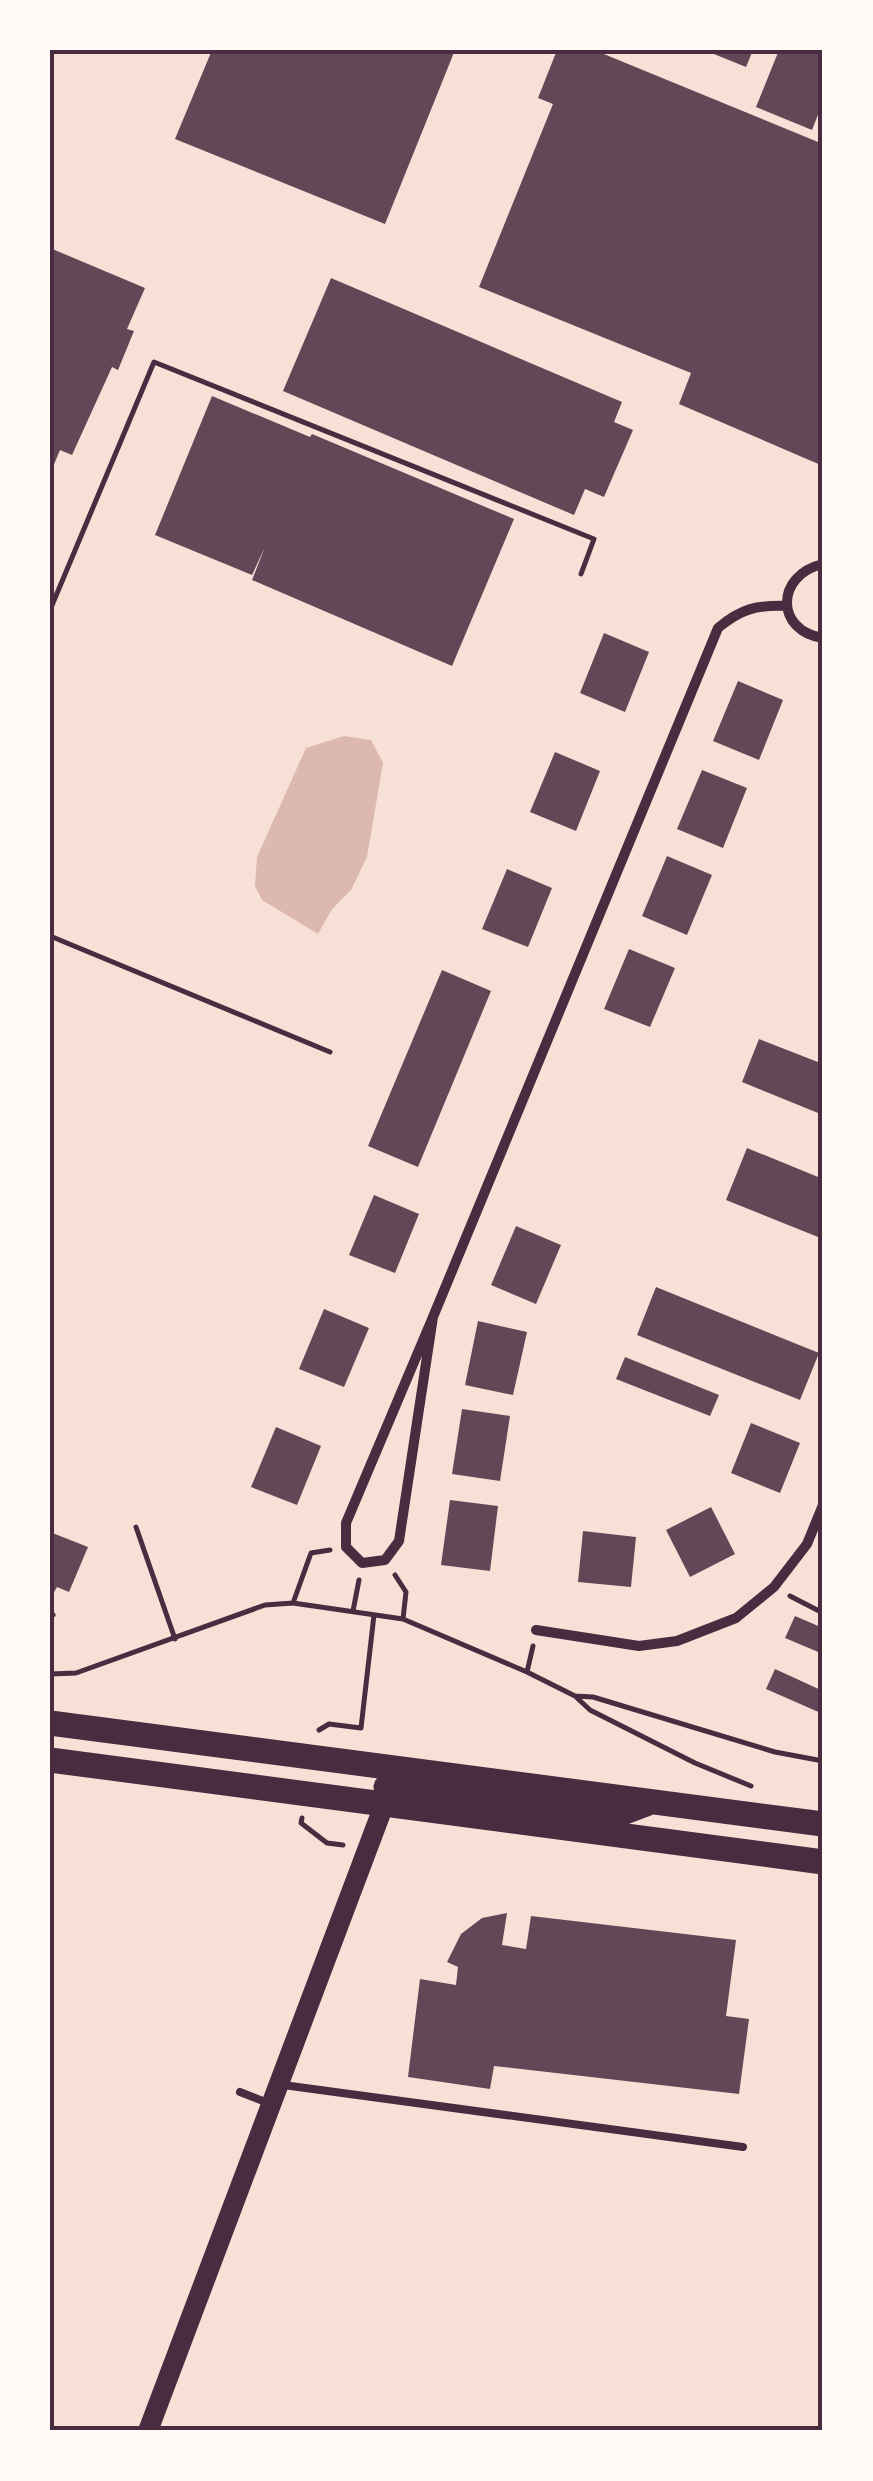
<svg xmlns="http://www.w3.org/2000/svg" width="873" height="2481" viewBox="0 0 873 2481" font-family="Barlow,sans-serif">
<style>
.water{fill:#dcb8b0}
.building{fill:#644757}
.lines{fill:none;stroke-linecap:round;stroke-linejoin:round}
.path{stroke:#4a2c40;stroke-width:5}
.service{stroke:#4a2c40;stroke-width:8}
.minor{stroke:#4a2c40;stroke-width:10}
.secondary{stroke:#4a2c40;stroke-width:20}
.primary{stroke:#4a2c40;stroke-width:25}
.neatline{fill:none;stroke:#4a2c40;stroke-width:4}
</style>
<rect width="100%" height="100%" fill="#f7e1d7"/>
<path class="water" d="M344,736L371,740L383,763L367,857L351,890L332,909L318,934L262,900L255,886L257,857L306,748Z"/>
<path class="building" d="M212,50H455L385,224L175,139Z
M557,50H594L823,144V466L679,404L691,373L479,287L553,104L538,98Z
M704,50H753L746,67Z
M779,50H823V102L812,130L756,107Z
M50,248L145,288L127,329L134,331L118,370L112,367L72,455L60,450L50,474Z
M331,278L622,402L614,422L633,430L604,497L585,489L574,515L283,391Z
M212,396L310,437L312,434L514,519L452,666L252,580L265,547L252,575L155,535Z
M604,633L649,652L625,712L580,693Z
M738,681L783,700L759,760L713,741Z
M555,752L600,771L576,831L530,812Z
M702,770L747,788L723,848L677,829Z
M667,856L712,875L687,935L642,916Z
M507,869L552,888L528,947L482,929Z
M629,949L675,968L650,1027L604,1009Z
M442,970L491,991L418,1167L368,1146Z
M759,1039L823,1064V1115L742,1082Z
M747,1148L823,1179V1239L726,1200Z
M374,1195L419,1214L395,1273L349,1255Z
M516,1226L561,1245L536,1304L491,1285Z
M656,1287L819,1353L800,1400L637,1335Z
M324,1309L369,1328L344,1387L299,1369Z
M478,1321L527,1332L513,1395L465,1385Z
M625,1357L719,1395L710,1416L616,1379Z
M462,1409L510,1416L500,1481L452,1474Z
M751,1423L800,1443L780,1493L731,1473Z
M276,1427L321,1446L297,1505L251,1487Z
M450,1500L498,1506L490,1571L441,1565Z
M711,1507L735,1554L690,1577L666,1530Z
M583,1531L636,1537L631,1587L578,1582Z
M50,1532L88,1547L69,1592L57,1587L50,1599Z
M795,1616L823,1628V1654L785,1638Z
M775,1669L823,1691V1714L766,1689Z
M507,1913L502,1945L526,1949L531,1916L736,1940L726,2016L749,2019L739,2094L494,2066L490,2089L408,2077L420,1979L456,1985L458,1967L447,1962L461,1934L482,1918Z"/>
<g class="lines">
<path class="path" d="M50,610L154,362L594,539L581,574
M50,936L330,1052
M136,1527L175,1639
M395,1575L406,1592L403,1619
M790,1596L823,1613
M293,1603L311,1553L330,1550
M353,1611L359,1580
M50,1617L53,1615
M527,1672L533,1646
M50,1674L76,1673L265,1605L293,1603L403,1619L527,1672L575,1696L593,1697L775,1752L823,1761
M575,1696L590,1710L695,1763L751,1786
M319,1730L329,1724L361,1728L374,1615
M302,1818L301,1823L327,1843L343,1845"/>
<path class="service" d="M283,2085L743,2147
M240,2092L268,2103"/>
<path class="minor" d="M823,564C775,575 775,631 823,638
M433,1317L718,628C742,608 757,605 787,606
M433,1317L399,1541L385,1560L362,1563L346,1547V1523Z
M536,1630L639,1646L677,1641L736,1618L774,1587L807,1544L823,1505"/>
<path class="secondary" d="M148,2431L384,1805"/>
<path class="primary" d="M50,1723L823,1824
M50,1760L823,1862
M386,1787L614,1816L646,1804"/>
</g>
<rect width="873" height="2481" fill="none" stroke="#fffaf5" stroke-width="105"/>
<rect x="52" y="52" width="768" height="2376" class="neatline"/>
</svg>
